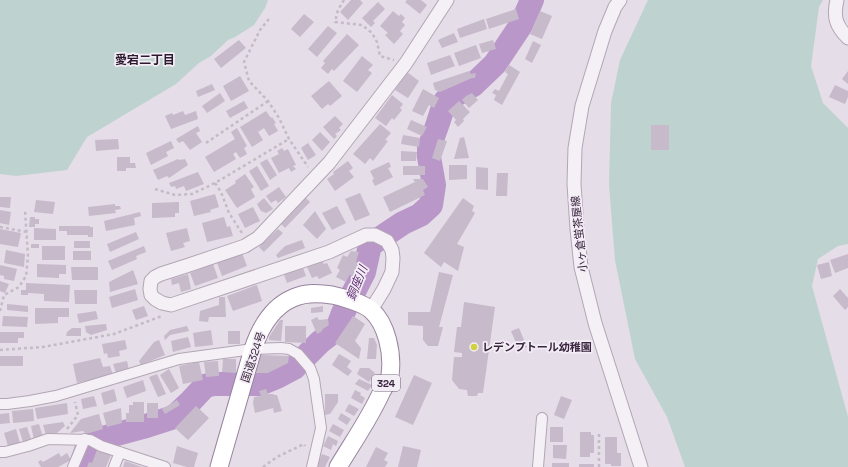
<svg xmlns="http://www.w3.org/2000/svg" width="848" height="467" viewBox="0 0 848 467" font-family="'Space Grotesk','Noto Sans JP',sans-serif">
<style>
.green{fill:#bed2d0}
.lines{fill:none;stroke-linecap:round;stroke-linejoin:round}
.river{stroke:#b997c9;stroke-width:24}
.building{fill:#c7bacb}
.minor-casing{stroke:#b2a6b5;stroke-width:12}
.tertiary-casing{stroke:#b2a6b5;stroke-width:15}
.trunk-casing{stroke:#99849f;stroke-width:19}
.path{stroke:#c4bbc6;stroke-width:2.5;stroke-dasharray:3 3;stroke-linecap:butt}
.minor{stroke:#f5f0f6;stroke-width:10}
.tertiary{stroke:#f5f0f6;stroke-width:13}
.trunk{stroke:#fff;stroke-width:17}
.poi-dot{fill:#cfd13e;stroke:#f3edf5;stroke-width:1.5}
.labels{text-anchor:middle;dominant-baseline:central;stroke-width:3.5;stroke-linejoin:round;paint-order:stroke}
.shield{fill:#f3edf5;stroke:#726276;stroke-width:1}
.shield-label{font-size:10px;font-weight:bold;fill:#3a263f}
.street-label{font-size:11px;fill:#3a263f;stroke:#f3edf5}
.poi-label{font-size:11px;font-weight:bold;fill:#3a263f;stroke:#f3edf5;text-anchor:start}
.neighbourhood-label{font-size:12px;font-weight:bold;fill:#2b192f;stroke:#f3edf5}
.water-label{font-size:12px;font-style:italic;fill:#612f73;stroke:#f3edf5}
</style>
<rect width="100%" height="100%" fill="#e5dde8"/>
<path class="green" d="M0,0H268L265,8L254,25L235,37L228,40L211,56L199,63L176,84L87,137L67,170L16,176L0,174Z
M648,0H823L819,7L811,66L823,103L848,128V244L838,246L818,259L812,286L848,417V467H685L667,417L635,359L615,260L609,185L611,103L620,60Z"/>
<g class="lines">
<path class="river" d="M80,467L88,445L106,437L143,427L174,417L191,401L205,386L213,384H260L277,377L294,368L320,342L337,329L343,313L364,272L370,245L403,223L420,215L431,205L434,185L429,157V148L438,123L445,101L473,85L495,64L521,25L532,0"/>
</g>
<path class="building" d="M351,0H360L363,3L348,20L340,12Z
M407,0H421L427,5L420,14L405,2Z
M378,2L385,9L373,21L375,23L371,27L362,18Z
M516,9L519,19L489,29L486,19Z
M393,11L399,16L401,14L405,18L402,22L405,25L400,31L403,34L394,44L385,35L388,33L380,26Z
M540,11L552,16L542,39L530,34Z
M304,14L314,22L300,37L291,29Z
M484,19L487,29L460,38L457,29Z
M328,26L337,33L317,57L308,49Z
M454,33L458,42L442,48L438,40Z
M347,34L359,45L334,71L332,69L328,74L321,68L325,63L323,61Z
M239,40L246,48L221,68L214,59Z
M493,40L496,49L482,53L479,44Z
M533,41L541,45L532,63L525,59Z
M476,45L481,58L459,66L454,53Z
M450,55L455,66L431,75L427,63Z
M362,56L373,65L368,70L372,73L357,92L343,81Z
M509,65L520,72L502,105L494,100L496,95L492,93L495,89L499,91L508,74L505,72Z
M469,71L471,74L476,73L475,78H472L440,92L435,90L433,83Z
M848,71V84L842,79Z
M407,72L419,81L408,98L395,90Z
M240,76L249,91L231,101L223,86Z
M329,81L342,96L330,106L328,104L322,109L311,96Z
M212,84L215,90L198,97L196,91Z
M835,85L848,91V97L845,104L829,97Z
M423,89L439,98L434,108L429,105L423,116L412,111Z
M220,93L225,101L207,113L202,106Z
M472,93L478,100L469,108L462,100L466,96Z
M392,95L403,104L400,108L402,110L394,120L392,118L386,126L375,118Z
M244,101L248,108L230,118L226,111Z
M459,101L470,112L463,119L464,121L458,127L454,122L456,120L448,111Z
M183,111L185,115L196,111L198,119L171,129L165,116L172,113L173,115Z
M266,111L271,118L272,117L276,123L274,124L278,131L269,136L264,128L258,132L263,140L252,147L240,127Z
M335,116L343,124L339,128L341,130L335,134L337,136L334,139L323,127Z
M411,120L427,127L422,136L407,129Z
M380,124L391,133L385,140L388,141L373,161L370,158L365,164L353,154Z
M651,125H669V150H651Z
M198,126L200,131L196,133L202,142L190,150L183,141L179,143L176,139Z
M237,128L247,146L244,148L247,154L240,158L236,152L233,154L236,159L214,172L205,157L235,139L231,132Z
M320,132L330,142L322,151L312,140Z
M403,135L420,138L419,147L401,144Z
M464,137L469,158L454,159L460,138Z
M118,139L119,149L96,151L95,140Z
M438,139L447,141L440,161L432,158Z
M171,141L174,148L166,152L168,156L151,165L146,153Z
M308,143L316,155L308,160L301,148Z
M282,148L284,151L288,149L296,165L293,166L296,169L291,172L289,168L279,173L271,158L279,154L277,151Z
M401,151L417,152L416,161H401Z
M117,157H130V163H135L136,168H126V171H117Z
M178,159L179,160L185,159L188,165L169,178L167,176L158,180L153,170Z
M267,159L277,175L270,180L260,163Z
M348,161L353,168L349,171L354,177L335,191L327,179L334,174L333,172Z
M389,162L391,167L388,168L393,177L375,186L372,180L374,179L370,171Z
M449,165H467V179L449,180Z
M257,166L269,186L261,191L249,171Z
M403,166H425V175H403Z
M476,167L488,168V190L476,189Z
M198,172L204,184L186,191L184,186L176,189L175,186L171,187L169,183Z
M497,173H508L507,196H496Z
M245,174L254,187L251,189L255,197L237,208L225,190L236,183L235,181Z
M413,179H423L428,187L423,190L425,195L390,212L383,197L415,182Z
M279,187L286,197L278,203L276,200L271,203L266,196Z
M360,193L370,215L355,221L345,199Z
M215,194L219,207L210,210L211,212L194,216L190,201Z
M0,197H11L10,208L0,207Z
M264,198L273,209L266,213L261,211L257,204Z
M306,198L310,202L285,228L281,224Z
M463,198L474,206L472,211L475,213L457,244L464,247L458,271L444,262L441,267L424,253Z
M36,200L55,202L53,214L34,212Z
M179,202V213H175V217L152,218V203Z
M115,204V206H120L121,209L115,210L116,213L89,216L88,207Z
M337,206L346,223L332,230L322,213Z
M253,207L260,221L245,228L238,214Z
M0,210L11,212L9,225L0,223Z
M315,211L326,229L317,239L303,225Z
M140,212L141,216L134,218L135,225L106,231L104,221Z
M30,217H35V219H39V224H35V227H29Z
M224,217L227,227L230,226L233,236L207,242L202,223Z
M59,226H90V227H93V237H88V235H67V231H59Z
M34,228L56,229V240H34Z
M187,228L190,241L183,243L185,247L171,251L166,233Z
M0,229L21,233L18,247L0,244Z
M278,229L283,233L264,252L259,247Z
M136,232L139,239L110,252L107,244Z
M302,240L305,248L278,258L276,255L285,246Z
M74,241H90V248H74Z
M31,244H39V248H31Z
M42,246H65V260H42Z
M144,246L146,252L136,256L137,259L112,270L108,261Z
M6,250L25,254L24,267L4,263Z
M73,251H91V260H73Z
M351,251L359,252L356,262L359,263L353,276L349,275L346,282L336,277L340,270L337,268L343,255L347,257Z
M242,253L247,266L222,276L217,263Z
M848,254V268L835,273L830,260Z
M321,259L324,264L327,263L332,273L319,279L317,276L312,278L306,265Z
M829,262L832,276L821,279L817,265Z
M37,264L66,265V274H59V278L37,277Z
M213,264L218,278L195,286L190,273Z
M0,265L17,269L14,281L4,279V276L0,275Z
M302,265L306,276L287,283L283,272Z
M71,267H98V280H72Z
M133,270L138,284L110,292L109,282Z
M439,272L453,275L439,327H443L438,346H428L423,340V326L408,325V312H430Z
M188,274L191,289L181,292L179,283L172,285L171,279Z
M0,281L9,284L5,293L0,291Z
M26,283L70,285L69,302L44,301V294L28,293V295H21V290H26Z
M257,285L262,301L233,311L227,296Z
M135,289L138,300L112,308L109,297Z
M840,289L848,298V307L845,310L833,296Z
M74,290H97V304H75Z
M219,297H225L226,317H209L208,322L199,321L200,311L219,305Z
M464,302L495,307L483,393H478L477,396H468L467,390L459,389L452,380L454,357H462V353L454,352L457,327H461Z
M7,304L28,306V312L7,310Z
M144,306L148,316L136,320L132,310Z
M323,306V312L311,313V308Z
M35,308H69V317H58V323L35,324Z
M96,311L98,319L79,323L77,314Z
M3,316L28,317L27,327L2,326Z
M353,316L365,324L355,341L361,348L359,359L335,343Z
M317,317L319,320L328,319L329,325L323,329L321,332L317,334L311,320Z
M280,320H283L281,341L269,340V337Z
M106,324L107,330L91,335L86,332L85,326Z
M187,326L189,331L170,335L165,340L164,336L170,330Z
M285,326H306V343L285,342Z
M72,328H81V336H66L67,332Z
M519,328L527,347L519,350L511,331Z
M211,330L213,345L195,347L193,333Z
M228,331H240V344H228Z
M0,332H24V338H18V343H0Z
M188,337L191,347L173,352L171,341Z
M369,338H374L377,345L376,359H367Z
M125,340L127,349L119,351L120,356L108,358L107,353L104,354L102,344Z
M159,340L165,355L141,365L139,361L154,342Z
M339,354L351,361L347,367L352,371L348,376L332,365Z
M261,355L289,356L288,363L268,373H255Z
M0,356H23V366H0Z
M100,358L103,367L110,366L113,375L77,383L73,364Z
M223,359H236V373L222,372Z
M127,361L129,370L116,373L113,364Z
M218,361L219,376L206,377L204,362Z
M199,362L203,380L183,384L179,366Z
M360,368H369L375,373L369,382L357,374Z
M169,369L179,388L171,393L160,375Z
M157,374L166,394L158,397L149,377Z
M414,375L432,383L413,425L395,417Z
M359,379L372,385L368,391L355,384Z
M143,380L146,391L127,398L123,387Z
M114,389L117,401L104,405L101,393Z
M266,389L268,394H272L275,395H277L282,411L274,413L273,408L255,413L253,403L254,397L261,396L259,391Z
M355,390L361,393L360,395L365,398L362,404L351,398Z
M325,394H338V402L330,414L325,415Z
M94,396L97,406L83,409L81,399Z
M561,396L572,400L564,419L554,415Z
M177,400L180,405L165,414L162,409Z
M133,402H144V422H126V413H129V405H133Z
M67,403L68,414L37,419L35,408Z
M147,403H158V418H147Z
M349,404L359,409L354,416L345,411Z
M196,406L209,418L188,440L175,428Z
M121,408L122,423L107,427L103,413Z
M33,409L34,421L13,423L12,411Z
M9,413L10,423L0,424V414Z
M341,413L351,419L347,425L338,419Z
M99,414L103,429L86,434L83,431L70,433L81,419Z
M63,422L65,426L57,433L46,435L43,425Z
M39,424L43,437L34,440L31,426Z
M333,424L344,430L340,437L329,431Z
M27,427L31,439L23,442L19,429Z
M550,427H563V442H550Z
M16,429L20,443L8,446L4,433Z
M580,432H591V435H594V453H590V457H580Z
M328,436L338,441L336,446L333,444L331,450L323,446Z
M605,437H617V453H621V466H611V464H605Z
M553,445H567L566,459L553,458Z
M177,446L198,453L194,467H187L173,463Z
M403,446L421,450L417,467H398Z
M376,447L388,453L384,460L388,462L385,467H366Z
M97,450L111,455L106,467H87L89,462L92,463Z
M59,453L61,457L67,453L71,460L58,467H41L38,462L41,460L43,462Z
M322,454L330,457L325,467H316Z
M125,461L142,467H123Z
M552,463H569V467H552Z
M579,464H594V467H579Z"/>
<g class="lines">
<g class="minor-casing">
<path id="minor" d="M0,404H7L30,401L56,396L179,359L253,349L281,348L289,349L298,354L310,368L314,379L321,428L312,467
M0,452H5L28,446L48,439L90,440L101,446L165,467
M73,467L85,439
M114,467L120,452
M538,467L542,418"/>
</g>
<g class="tertiary-casing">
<path id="tertiary" d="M620,0L615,7L605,31L582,106L575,148L574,184L577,229L581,267L595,323L641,467
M837,0C833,17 836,26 848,38
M371,310L384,289L392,272L393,258L392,250L387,241L375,235H366L329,252L171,305L162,303L155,299L151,295L150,289L151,281L155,277L161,274L186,266L245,246L258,238L329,163L406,63L447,0"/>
</g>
<g class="trunk-casing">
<path id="trunk" d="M219,467L253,349C260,328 272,307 293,298C306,292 319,293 332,295C342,297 363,303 371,310C387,324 393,354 390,375C389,380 385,386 382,391C370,418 353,442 338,467"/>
</g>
<path class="path" d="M344,0L338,10L335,22L362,25L372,33L377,42L380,56L394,60
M269,19L260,30L244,62L249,81L268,101L279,118L289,139L308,167
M206,143L268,101
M215,183L221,192L229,213L242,233
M155,189L175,195L192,194L215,183L289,139
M0,227L27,232
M0,311L4,295L19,287L26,276L28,256L25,210
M0,350L43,347L114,334L162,316
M67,429L78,415L75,402
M599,434V467
M263,467L277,457L304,444L305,446"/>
<use href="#minor" class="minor"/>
<use href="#tertiary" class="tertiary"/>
<use href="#trunk" class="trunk"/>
</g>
<circle class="poi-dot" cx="474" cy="347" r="4"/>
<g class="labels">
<rect class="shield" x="372" y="375" width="28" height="16" rx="3"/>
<g class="shield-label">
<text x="386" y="383">324</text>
</g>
<g class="street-label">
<text transform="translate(579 234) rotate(-96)">小ヶ倉蛍茶屋線</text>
<text transform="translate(253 357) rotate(-71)">国道324号</text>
</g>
<g class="poi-label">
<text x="482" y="347">レデンプトール幼稚園</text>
</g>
<g class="neighbourhood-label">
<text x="145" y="60">愛宕二丁目</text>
</g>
<g class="water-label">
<text transform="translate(357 283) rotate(-68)">銅座川</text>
</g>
</g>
</svg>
